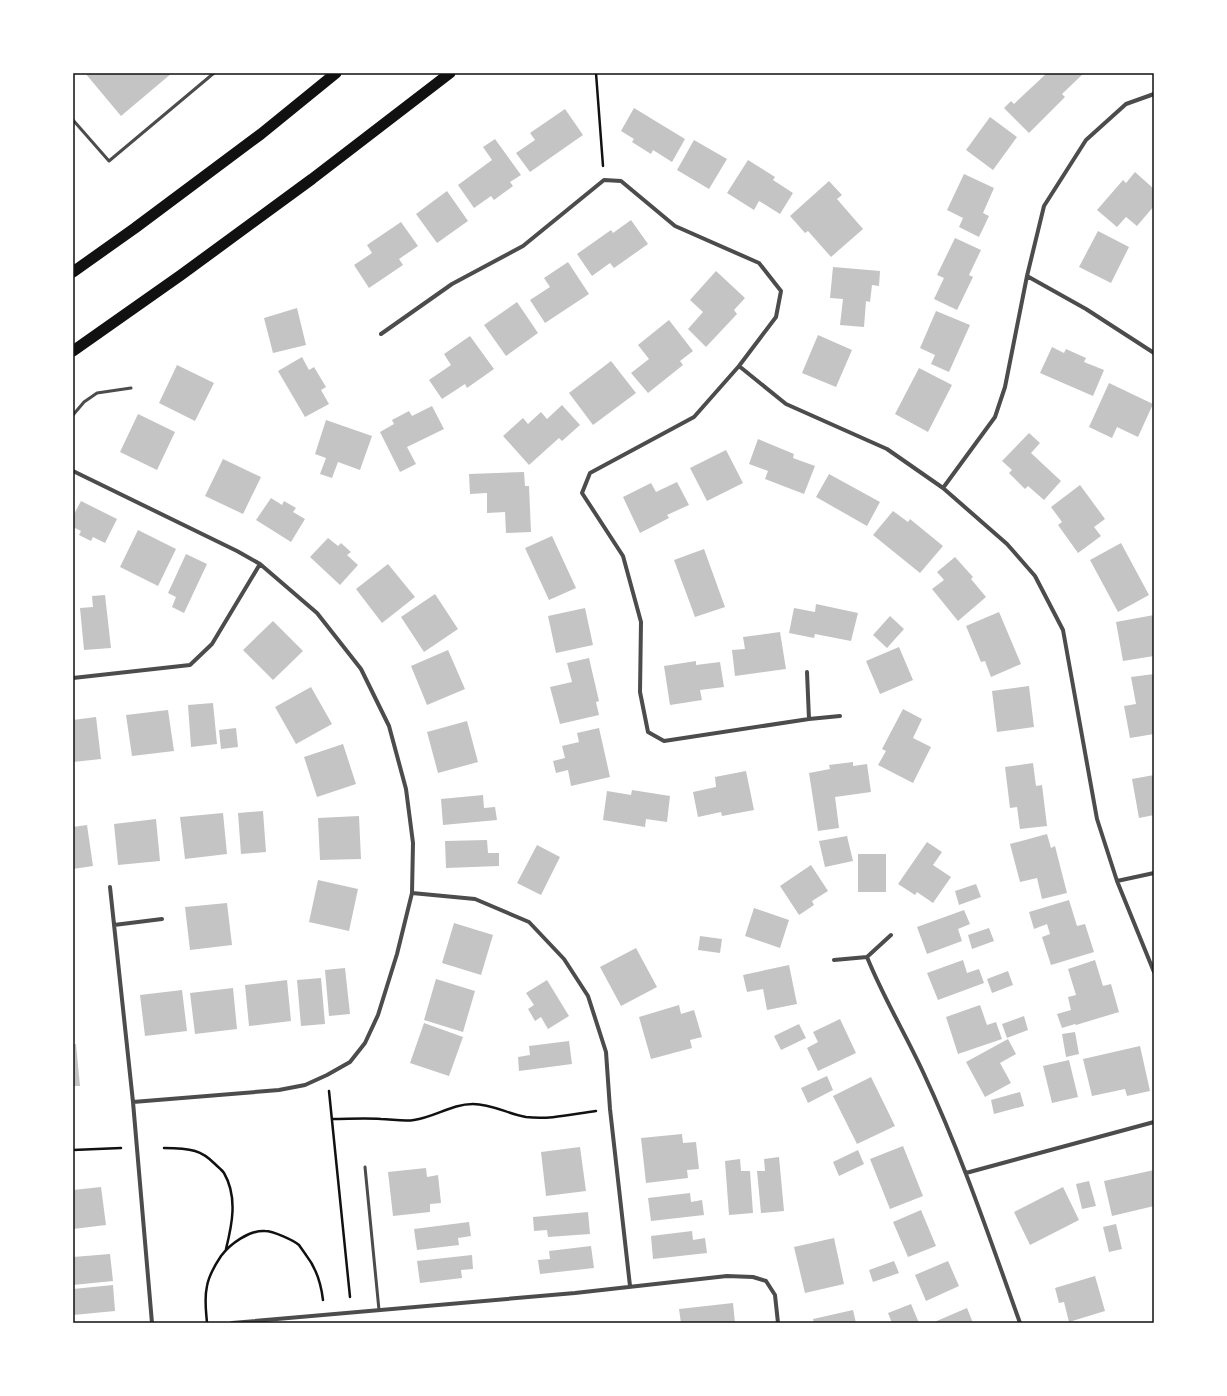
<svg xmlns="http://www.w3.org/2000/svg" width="1227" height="1396" viewBox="0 0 1227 1396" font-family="'Titillium Web',sans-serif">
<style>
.building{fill:#c4c4c4}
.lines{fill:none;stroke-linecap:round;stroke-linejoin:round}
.path{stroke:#111;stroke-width:2.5}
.service{stroke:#4c4c4c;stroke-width:3}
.minor{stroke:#4c4c4c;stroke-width:4}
.trunk{stroke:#111;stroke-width:11}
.neatline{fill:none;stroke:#111;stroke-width:1.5}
</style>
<rect width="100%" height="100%" fill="#fff"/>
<path class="building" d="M85,73H172L121,116Z
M1047,73H1084L1062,94L1065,97L1029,133L1004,108L1011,101L1014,104Z
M634,108L685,139L672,162L653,150L651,154L632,142L634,139L621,131Z
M565,109L583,135L530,172L516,153L535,140L530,133Z
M990,117L1017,137L993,170L966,150Z
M495,139L521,175L510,182L513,186L494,200L491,196L474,208L458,185L492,160L483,147Z
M694,140L727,159L709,189L677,170Z
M748,160L775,177L773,180L793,193L780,214L759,201L754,210L727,193Z
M1135,172L1154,189V206L1137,226L1126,217L1117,227L1097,210L1123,180L1126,183Z
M964,174L994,188L983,213L989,216L979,237L959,227L963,218L947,210Z
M829,181L842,195L837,199L863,229L831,257L808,231L805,233L790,216Z
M447,191L468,221L437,243L416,214Z
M631,220L648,244L614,268L610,263L592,276L577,254L611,230L613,233Z
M401,222L418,246L399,259L403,265L369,288L354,265L372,253L367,245Z
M1098,231L1129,247L1111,283L1079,267Z
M955,238L981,250L969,275L973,277L957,310L934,299L944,278L937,275Z
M568,262L589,294L545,323L530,300L550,287L544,278Z
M833,267L880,271L879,286L872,285L870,302L866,301L864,327L840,325L843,299L830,298Z
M716,271L745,298L734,310L737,314L706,347L688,329L703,312L690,300Z
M517,302L538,333L506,356L484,325Z
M297,308L306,345L273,353L264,318Z
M936,311L970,325L949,372L931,364L935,355L920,348Z
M669,320L693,351L680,361L683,365L648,393L631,373L649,359L638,345Z
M818,335L852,350L836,387L802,373Z
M470,336L494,369L467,388L465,384L442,399L429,380L451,365L444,354Z
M1052,347L1064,353L1066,349L1086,358L1084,362L1104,370L1093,396L1040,373Z
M302,357L309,370L314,367L326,387L321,390L329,404L305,417L278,371Z
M611,361L636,393L593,425L569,393Z
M177,365L214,383L195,421L159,403Z
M919,368L952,385L928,432L895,414Z
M1109,383L1153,404L1138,437L1117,427L1112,438L1089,427Z
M562,405L580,425L562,441L559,438L529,465L503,436L523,418L528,424L541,412L547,419Z
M432,406L444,429L407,447L416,464L400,472L380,432L394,424L392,420L409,411L412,416Z
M138,414L175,432L157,470L120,452Z
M326,420L372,436L360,470L338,462L332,478L320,474L326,458L315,454Z
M1029,433L1040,443L1031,453L1061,481L1044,500L1028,486L1025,489L1009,473L1012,470L1002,461Z
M758,439L794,454L793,458L815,466L804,494L765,479L768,471L749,464Z
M726,450L743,483L707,501L690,468Z
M223,459L261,477L243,514L205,496Z
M524,472L525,486H529L531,532L506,533L505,512L487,513V493L470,494L469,474Z
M829,474L880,502L867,526L816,497Z
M677,482L689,505L667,515L669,518L640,533L623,497L651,483L656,492Z
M1080,485L1105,519L1094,527L1101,536L1078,553L1058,525L1062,522L1051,507Z
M271,498L282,505L284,501L296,508L293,512L305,519L291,542L256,520Z
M81,501L117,519L105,543L93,537L91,541L79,535L81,531L73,527V516Z
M893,511L908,522L910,519L943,546L920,573L873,535Z
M138,530L176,549L158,586L120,567Z
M552,536L576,588L549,600L525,548Z
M328,538L338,546L341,543L351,552L347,555L358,565L340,585L310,557Z
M1121,543L1149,595L1118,612L1090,560Z
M704,549L725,607L695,617L674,560Z
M186,554L207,564L184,613L172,607L176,597L168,593Z
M955,557L973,577L971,579L986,597L958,621L932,589L944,580L937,572Z
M388,564L415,597L382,623L356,589Z
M435,594L458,629L424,652L401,617Z
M105,595L111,648L84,650L80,608L93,607L92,596Z
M816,604L858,613L851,641L815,634L814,638L789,633L794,608L815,612Z
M585,608L593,645L556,653L548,616Z
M999,612L1021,664L991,677L985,661L981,662L966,626Z
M1154,615V656L1123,661L1116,622Z
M890,616L904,629L887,648L873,635Z
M273,621L303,651L273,680L243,650Z
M780,632L786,669L735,676L732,650L745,649L743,637Z
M899,647L913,680L880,694L866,661Z
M448,650L465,689L427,705L411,666Z
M589,658L599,701L596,702L599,715L560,724L550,687L572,682L567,663Z
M696,661V665L720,662L724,687L700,690L702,700L670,705L664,666Z
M1154,674V734L1130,738L1124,706L1136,704L1131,677Z
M1029,686L1034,727L997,732L992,691Z
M311,687L332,724L296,744L275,707Z
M213,703L217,744L191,747L188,705Z
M903,709L922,719L913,738L931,747L913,783L878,765L886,751L882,749Z
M168,710L174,751L132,756L126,715Z
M96,717L101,759L73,762V720Z
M467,721L478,762L438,773L427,732Z
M236,728L238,747L221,749L219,730Z
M599,728L610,777L571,786L568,770L556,773L553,761L565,758L562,746L579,742L577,733Z
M343,744L356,784L317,797L304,757Z
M853,762V766L867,764L871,792L835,797L839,828L818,831L809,773L830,769L829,765Z
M1033,763L1036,786L1042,785L1047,826L1020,829L1017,807L1010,808L1005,767Z
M746,771L754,810L722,816L721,812L698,817L693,792L716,787L715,777Z
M1154,775V815L1139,818L1132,779Z
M632,790L670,796L667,822L646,819L645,827L603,820L607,791L631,795Z
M483,795L484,808L495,807L497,820L443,825L441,799Z
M263,811L266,852L241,854L238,813Z
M223,813L227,854L185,859L180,817Z
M359,816L361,859L320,860L318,818Z
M156,819L160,861L118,865L114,824Z
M87,825L93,866L73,869V827Z
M1047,834L1051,848L1055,846L1067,893L1042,899L1037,878L1020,882L1010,844Z
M847,836L853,861L825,867L819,841Z
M487,840L488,853H499V866L446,868L445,841Z
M927,842L942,852L933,865L951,877L933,903L917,892L915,895L898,884Z
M537,845L560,857L541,895L517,883Z
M858,854H886V892H858Z
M811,865L828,891L812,901L814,905L799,915L780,886Z
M318,880L358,889L349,931L309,922Z
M976,884L981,897L959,905L955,891Z
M1069,900L1077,926L1085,924L1094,952L1051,965L1042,937L1050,934L1047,924L1034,929L1029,912Z
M227,903L232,945L190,950L185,907Z
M754,908L789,920L780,948L745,936Z
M964,910L970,924L958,929L962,941L927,954L917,927Z
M454,923L493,935L481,975L442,963Z
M989,928L994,941L972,949L968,935Z
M700,936L722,939L720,953L698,950Z
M636,948L657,987L621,1006L600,967Z
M963,960L967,973L979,969L984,983L938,1000L927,973Z
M1095,960L1103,986L1111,984L1119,1012L1076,1025L1075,1024L1062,1028L1057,1014L1071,1010L1068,997L1076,995L1068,969Z
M789,965L797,1004L767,1010L763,989L747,992L743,975Z
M345,968L350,1014L329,1016L325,970Z
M1008,971L1013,985L992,993L987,979Z
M321,978L325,1024L301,1026L297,980Z
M436,979L475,991L463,1032L424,1020Z
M287,980L291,1021L249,1026L245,985Z
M547,980L569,1016L548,1029L541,1017L535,1021L528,1009L534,1005L526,993Z
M233,988L237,1029L195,1034L190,993Z
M182,990L187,1031L145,1036L140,995Z
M679,1005L681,1014L694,1010L702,1037L690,1040L692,1048L651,1059L639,1017Z
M980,1005L987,1025L996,1022L1002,1039L958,1054L946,1017Z
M1024,1016L1028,1030L1007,1038L1002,1024Z
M840,1019L856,1053L818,1071L807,1048L818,1042L813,1032Z
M424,1023L463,1037L449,1076L410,1063Z
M799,1024L806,1038L781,1050L774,1036Z
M1075,1032L1079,1054L1066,1057L1062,1034Z
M1008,1039L1016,1054L1000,1063L1011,1083L985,1097L966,1062Z
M569,1041L572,1064L519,1071L518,1057L530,1055L529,1046Z
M73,1044H76L80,1086H73Z
M1140,1046L1150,1091L1127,1096L1125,1089L1092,1096L1083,1059Z
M1069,1060L1078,1097L1052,1103L1043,1066Z
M827,1076L833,1090L808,1103L801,1088Z
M871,1077L895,1126L857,1144L833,1096Z
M1020,1092L1024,1106L994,1114L991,1100Z
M682,1134L683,1143L696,1142L699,1169L687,1170L688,1178L646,1183L641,1138Z
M903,1146L923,1196L890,1209L870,1159Z
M580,1147L586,1191L546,1196L541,1152Z
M858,1150L864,1164L839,1176L833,1162Z
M779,1157L784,1211L761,1213L757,1171H765L764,1159Z
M740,1159L741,1171H750L753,1213L729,1215L725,1161Z
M426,1168L427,1177L438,1175L441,1203L430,1204V1212L393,1216L388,1172Z
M1154,1170V1206L1112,1216L1104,1181Z
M1089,1181L1096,1206L1082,1209L1076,1184Z
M101,1187L106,1225L73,1229V1190Z
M1063,1187L1079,1220L1030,1245L1014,1212Z
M690,1193L691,1202L702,1200L704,1215L651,1221L648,1198Z
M921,1210L936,1246L908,1257L893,1222Z
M588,1212L590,1234L548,1237L547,1230L534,1231L533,1217Z
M469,1222L471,1236L458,1238L459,1245L417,1250L414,1229Z
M1116,1224L1122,1249L1109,1252L1103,1227Z
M692,1231L693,1240L705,1238L707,1253L653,1259L651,1236Z
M834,1238L844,1284L805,1293L794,1247Z
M591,1246L594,1268L540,1274L538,1260L550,1259L549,1251Z
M110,1254L113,1281L73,1285V1257Z
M472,1255L473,1269L461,1270L462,1278L420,1283L417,1261Z
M894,1261L899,1273L873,1282L869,1270Z
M948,1261L959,1286L926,1301L915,1275Z
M1095,1276L1105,1311L1069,1322L1064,1302L1059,1303L1055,1288Z
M113,1285L115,1311L73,1315V1289Z
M733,1303L735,1323H681L679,1309Z
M911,1304L919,1323H892L888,1313Z
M967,1308L973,1323H932Z
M853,1310L856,1323H814L813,1319Z"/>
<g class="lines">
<path class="path" d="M596,73L603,166
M329,1091L350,1297
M332,1119C348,1119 365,1118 381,1119C391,1119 404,1122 414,1120C435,1117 452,1104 473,1104C492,1104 508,1114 526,1117C550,1120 573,1114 596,1111
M164,1148C174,1148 185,1148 195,1151C202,1153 210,1159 215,1164C218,1167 222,1170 224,1173C238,1197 232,1225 226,1249
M73,1150L121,1148
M207,1323C206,1310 204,1299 207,1286C209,1275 215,1265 221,1256C230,1244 249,1230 265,1231C273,1231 293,1240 299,1245C301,1248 304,1252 306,1255C317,1269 321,1283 323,1300"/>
<path class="service" d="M73,120L109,161L214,73
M73,415L84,402L97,393L131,388
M365,1167L379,1310"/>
<path class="minor" d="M1027,276L1086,309L1154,353
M381,334L452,284L523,246L604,180L621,181L675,226L759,263L781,291L776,317L739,366L694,417L590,473L582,493L623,556L641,622L640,692L648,732L664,741L809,719L840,716
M739,366L786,404L887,449L943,488L1007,544L1035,576L1063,630L1097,819L1117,881L1154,972
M73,471L237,551L260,564L317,613L361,669L389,726L406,789L413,843L412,893L397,954L378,1015L365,1043L350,1062L327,1075L305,1085L279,1090L133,1102
M943,488L995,417L1005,387L1027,276L1044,206L1086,140L1126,104L1154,94
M807,672L809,719
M73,678L190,665L212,644L260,564
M1117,881L1154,873
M110,887L133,1102L152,1323
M412,893L475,899L529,922L564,959L588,996L606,1052L610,1109L630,1286
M114,925L162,919
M867,957C883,997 905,1033 923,1072C961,1153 990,1239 1020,1323
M834,960L867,957L891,935
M966,1173L1154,1122
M232,1323L575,1293L727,1276L753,1277L766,1281L775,1295L778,1323"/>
<path class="trunk" d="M73,272L135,228L261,134L336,73
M73,351L181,275L312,179L450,73"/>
</g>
<rect width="1227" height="1396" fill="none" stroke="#ffffff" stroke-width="148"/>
<rect x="74" y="74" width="1079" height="1248" class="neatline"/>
</svg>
